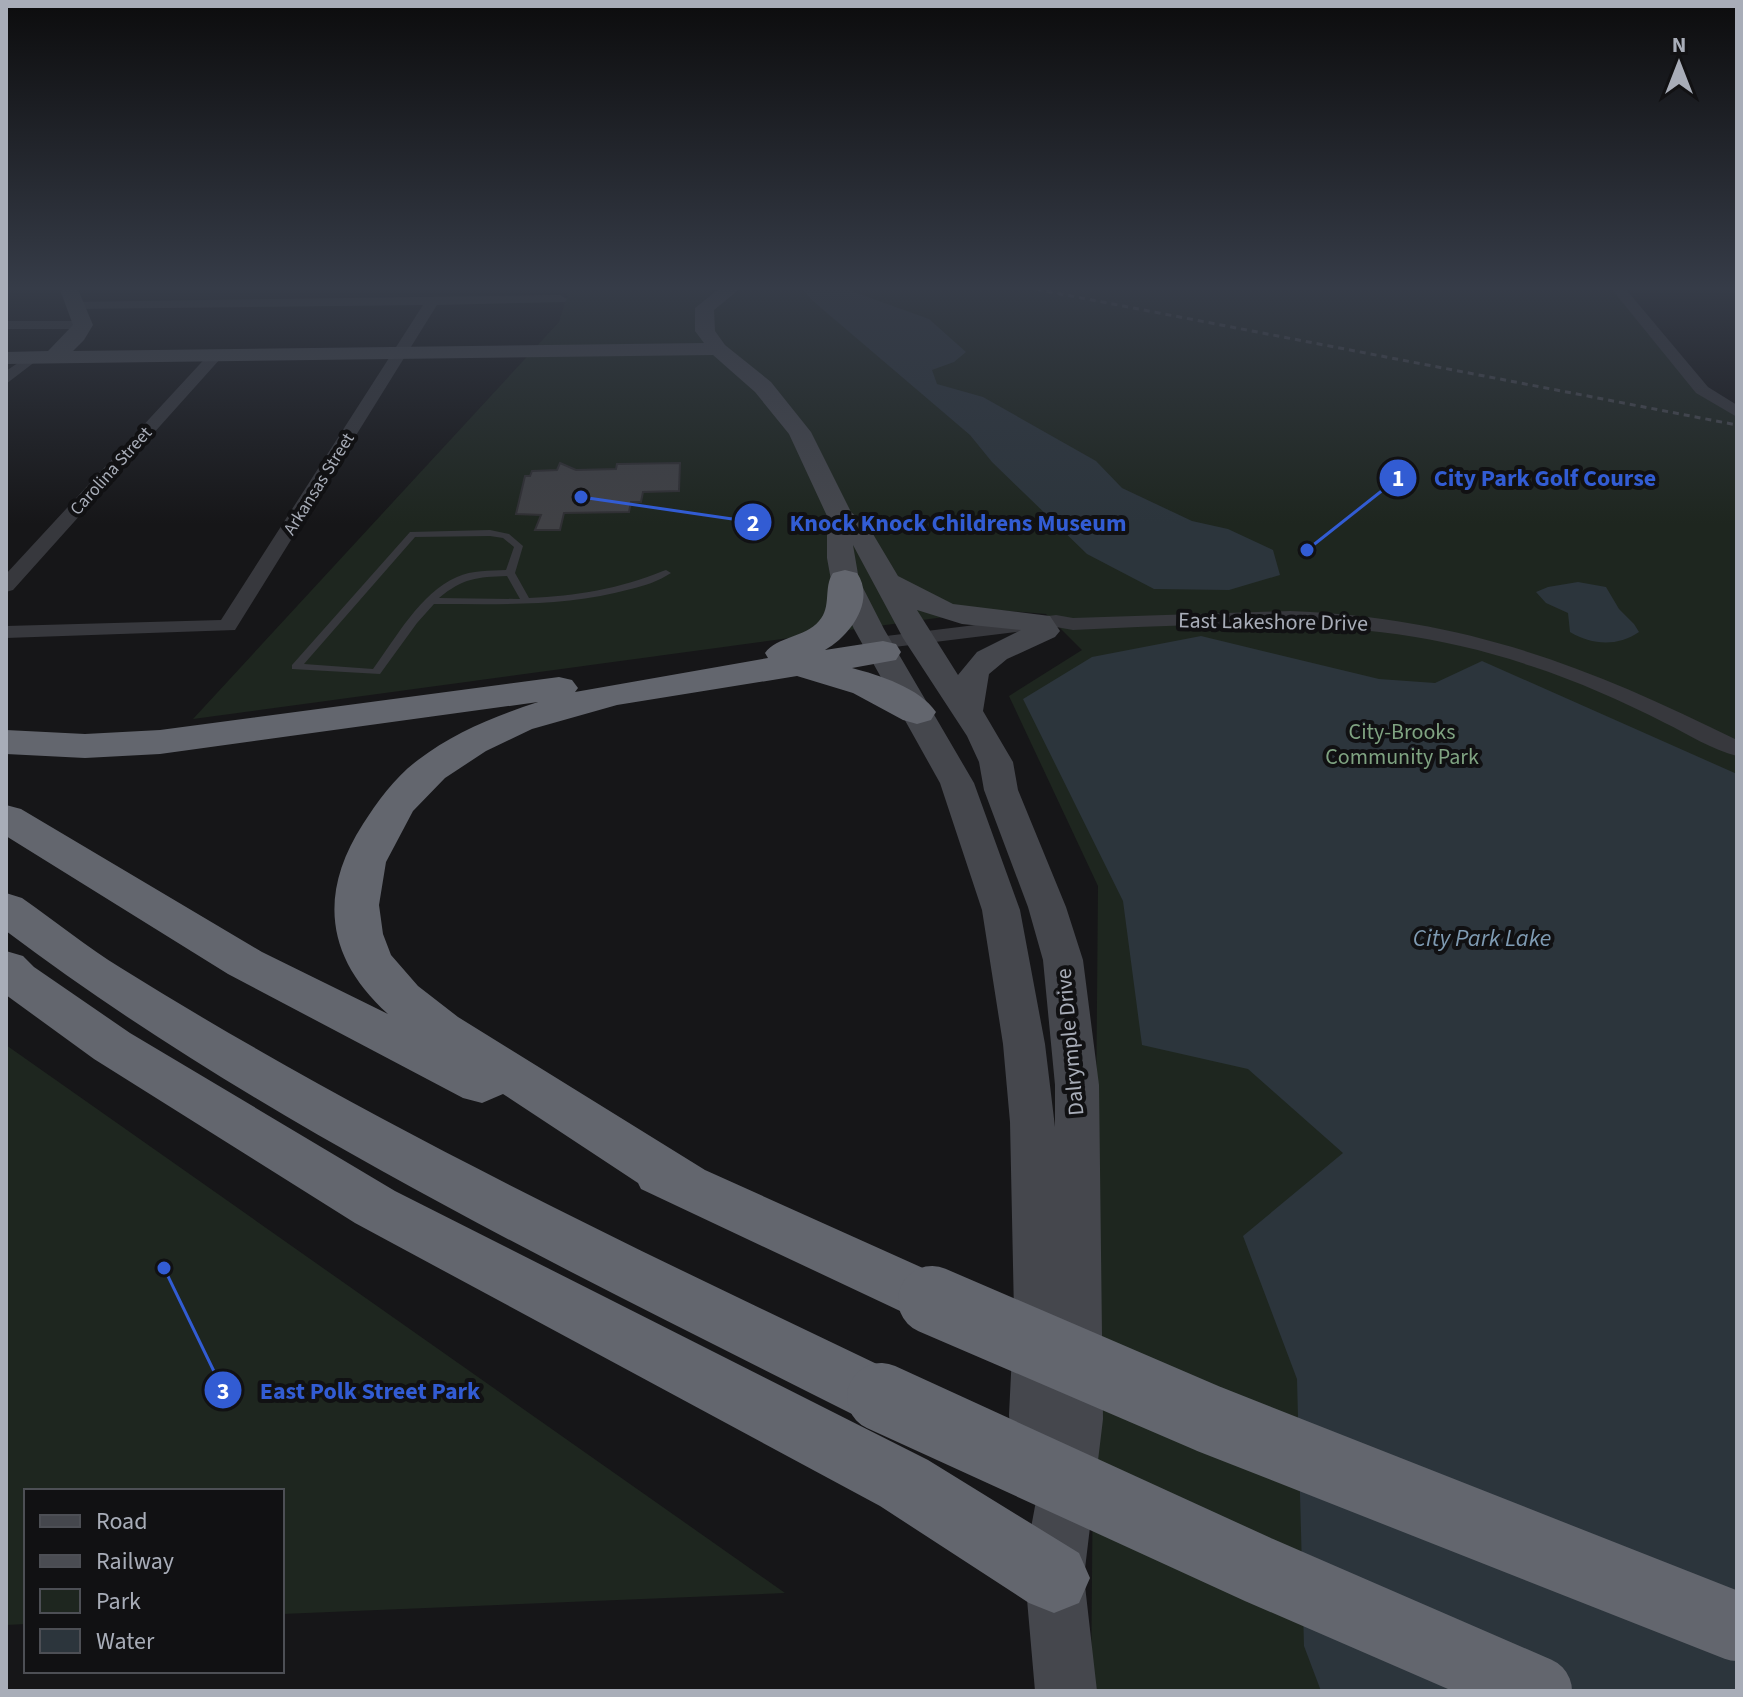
<svg xmlns="http://www.w3.org/2000/svg" width="1743" height="1697" viewBox="0 0 1743 1697" font-family="'Source Sans 3',sans-serif">
<style>
.green{fill:#1e261f}
.water{fill:#2c353c}
.building{fill:#404145;stroke:#303034;stroke-width:2}
.lines{fill:none;stroke-linecap:round;stroke-linejoin:round}
.lane{fill:#37383d;fill-rule:evenodd}
.street{fill:#37383d;fill-rule:evenodd}
.secondary{fill:#45474d;fill-rule:evenodd}
.highway{fill:#63666e;fill-rule:evenodd}
.rail{stroke:#4a4c52;stroke-width:3;stroke-dasharray:6 5;stroke-linecap:butt}
.highway-bridge{stroke:#63666e;stroke-width:68}
.labels{text-anchor:middle;dominant-baseline:central;stroke-width:8;stroke-linejoin:round;paint-order:stroke}
.far-street-label{font-size:18px;fill:#a8adb8;stroke:#111113}
.street-label{font-size:22px;fill:#a8adb8;stroke:#111113}
.park-label{font-size:22px;fill:#7fa381;stroke:#111113}
.water-label{font-size:24px;font-style:italic;fill:#7f9bb3;stroke:#111113}
.leader{fill:none;stroke:#325cd3;stroke-width:3}
.callout-dot{fill:#325cd3;stroke:#111113;stroke-width:3}
.mark-label{font-size:24px;text-anchor:middle;font-weight:bold;fill:#fff}
.callout-label{font-size:24px;text-anchor:middle;font-weight:bold;fill:#325cd3;stroke:#111113;stroke-width:8;stroke-linejoin:round;paint-order:stroke}
</style>
<rect width="100%" height="100%" fill="#161618"/>
<path class="green" d="M570,287H1617L1702,390L1737,412V1691H1091L1098,886L1009,696L1082,650L1046,614L996,610L193,719L559,322Z
M6,1045L785,1593L282,1614V1491H26V1624L6,1625Z"/>
<path class="water" d="M801,287H840L929,319L966,352L954,362L932,370L937,384L983,397L1096,461L1122,488L1192,521L1228,529L1273,550L1280,575L1229,590L1154,589L1087,554L992,462L970,435L813,301Z
M1578,582L1606,587L1619,609L1634,624L1639,632C1617,647 1592,645 1570,632L1568,613L1546,603L1536,592L1548,587Z
M1201,636L1379,679L1435,683L1482,661L1737,774V1691H1321L1304,1646L1297,1379L1243,1236L1343,1153L1248,1069L1142,1045L1123,901L1023,699L1092,657Z"/>
<path class="building" d="M560,463L576,470L616,469L617,464L680,463L679,491L643,492L641,502H631L629,512L564,513L560,530H535L541,515L516,514L525,476H530L532,471L557,470Z"/>
<g class="lines">
<path class="lane" d="M490,530L509,534L523,546L515,573L529,598C576,596 619,589 663,571L666,570L671,573C659,581 644,586 631,589C566,607 500,604 434,604L417,623L380,674L292,669V665L410,532ZM490,536L503,538L514,547L506,570C490,571 472,570 457,577C420,593 396,638 373,669L304,664L415,537ZM507,576L520,599L439,598C463,578 477,577 507,576Z"/>
<path class="street" d="M1610,287H1624L1708,387L1737,405V417L1696,393Z
M560,295L567,299L565,302L437,305L235,630L6,638V626L221,620L423,305L75,309L68,305L70,302Z
M6,321H83L90,325L83,329H6Z
M216,351L223,355L221,358L13,590L6,592V574L211,352Z
M31,354L36,355V361L6,384V371Z
M1290,611C1462,618 1584,664 1737,740V756C1712,750 1688,734 1665,723C1622,701 1577,681 1531,666C1378,614 1231,623 1073,630L1056,627L878,649L867,643L878,637L1056,615L1073,618Z"/>
<path class="secondary" d="M59,287H77L93,325L84,340L73,351L704,343L695,331V308L721,287H742L714,310L715,331L725,345L771,382L811,432L851,512L870,529L898,576L953,604L1050,616L1060,631L1055,637L1007,659L989,674L983,711L1013,762L1018,790L1066,907L1083,960L1099,1085L1103,1419L1084,1577L1097,1691H1035L1024,1565L1036,1501L1023,1496L1015,1478L1009,1415L1014,1313L1010,1122L1003,1044L982,910L940,783L854,629L831,580L827,558V516L789,434L755,392L713,355L6,364V352L48,351L73,325ZM853,545L903,638L967,736L979,762L984,790L1028,907L1043,960L1055,1085V1127L1045,1044L1020,910L974,783L884,629L859,580ZM917,610L962,624L1021,630L977,652L958,675Z"/>
<path class="highway" d="M845,570L857,573C876,601 850,636 825,650L883,641L896,644L901,652L896,660L852,668C879,675 920,688 936,712L931,720L917,724L903,720L853,693L797,676L617,705L532,729L486,751L445,778L413,811L386,862L379,905L383,934L391,955L418,986L458,1017L705,1170L954,1282L963,1300L954,1318L932,1326L641,1189L638,1183L503,1094L482,1103L463,1098L228,974L6,836V805L21,809L262,952L388,1014C326,958 318,894 363,824C378,801 395,777 418,760C453,733 495,716 538,702L160,754L85,758L6,754V730L85,734L160,730L559,677L572,680L578,688L575,692L768,658L765,653C777,636 805,638 819,621C832,607 823,587 833,573Z
M6,893L22,898C55,921 87,947 121,968C371,1124 638,1250 904,1377L913,1397L904,1417L881,1426L858,1417C571,1272 263,1125 6,931Z
M6,951L23,956L34,967L130,1033L395,1191L928,1460L1079,1553L1090,1578L1079,1603L1054,1613L1029,1603L880,1506L355,1223L94,1059L6,995Z"/>
<path class="rail" d="M1025,287L1737,425"/>
<path class="highway-bridge" d="M932,1300L1209,1419L1737,1627
M881,1397L1259,1570L1538,1691"/>
</g>
<linearGradient id="sky" x2="0" y2="1"><stop stop-color="#0c0c0d"/><stop offset="0.55" stop-color="#363c48"/><stop offset="1" stop-color="#363c48" stop-opacity="0"/></linearGradient>
<rect width="1743" height="524" fill="url(#sky)"/>
<g class="labels">
<g class="far-street-label">
<text transform="translate(111 471) rotate(-48)">Carolina Street</text>
<text transform="translate(319 484) rotate(-58)">Arkansas Street</text>
</g>
<g class="street-label">
<text transform="translate(1273 622) rotate(1)">East Lakeshore Drive</text>
<text transform="translate(1070 1042) rotate(-95)">Dalrymple Drive</text>
</g>
<g class="park-label">
<text x="1402" y="732">City-Brooks<tspan x="1402" dy="25">Community Park</tspan></text>
</g>
<g class="water-label">
<text x="1482" y="938">City Park Lake</text>
</g>
</g>
<path class="leader" d="M1307 550L1398 478M581 497L753 522M164 1268L223 1390"/>
<g class="callout-dot">
<circle cx="1307" cy="550" r="8"/>
<circle cx="581" cy="497" r="8"/>
<circle cx="164" cy="1268" r="8"/>
<circle cx="1398" cy="478" r="20"/>
<circle cx="753" cy="522" r="20"/>
<circle cx="223" cy="1390" r="20"/>
</g>
<g class="mark-label">
<text x="1398" y="486">1</text>
<text x="753" y="531">2</text>
<text x="223" y="1399">3</text>
</g>
<g class="callout-label">
<text x="1545" y="486">City Park Golf Course</text>
<text x="958" y="531">Knock Knock Childrens Museum</text>
<text x="370" y="1399">East Polk Street Park</text>
</g>
<rect width="1743" height="1697" fill="none" stroke="#a8adb8" stroke-width="16"/>
<rect x="24" y="1489" width="260" height="184" fill="#111113" stroke="#4d4f55" stroke-width="2"/>
<rect x="40" y="1515" width="40" height="12" fill="#45474d" stroke="#4d4f55" stroke-width="2"/>
<text x="96" y="1529" font-size="24" fill="#a8adb8">Road</text>
<rect x="40" y="1555" width="40" height="12" fill="#4a4c52" stroke="#4d4f55" stroke-width="2"/>
<text x="96" y="1569" font-size="24" fill="#a8adb8">Railway</text>
<rect x="40" y="1589" width="40" height="24" fill="#1e261f" stroke="#4d4f55" stroke-width="2"/>
<text x="96" y="1609" font-size="24" fill="#a8adb8">Park</text>
<rect x="40" y="1629" width="40" height="24" fill="#2c353c" stroke="#4d4f55" stroke-width="2"/>
<text x="96" y="1649" font-size="24" fill="#a8adb8">Water</text>
<g transform="translate(1679 64)" stroke="#111113" stroke-width="6" paint-order="stroke">
<path d="M0-6L14 30L0 20L-14 30Z" fill="#a8adb8"/>
<text y="-12" font-size="22" font-weight="bold" text-anchor="middle" fill="#a8adb8">N</text>
</g>
</svg>
